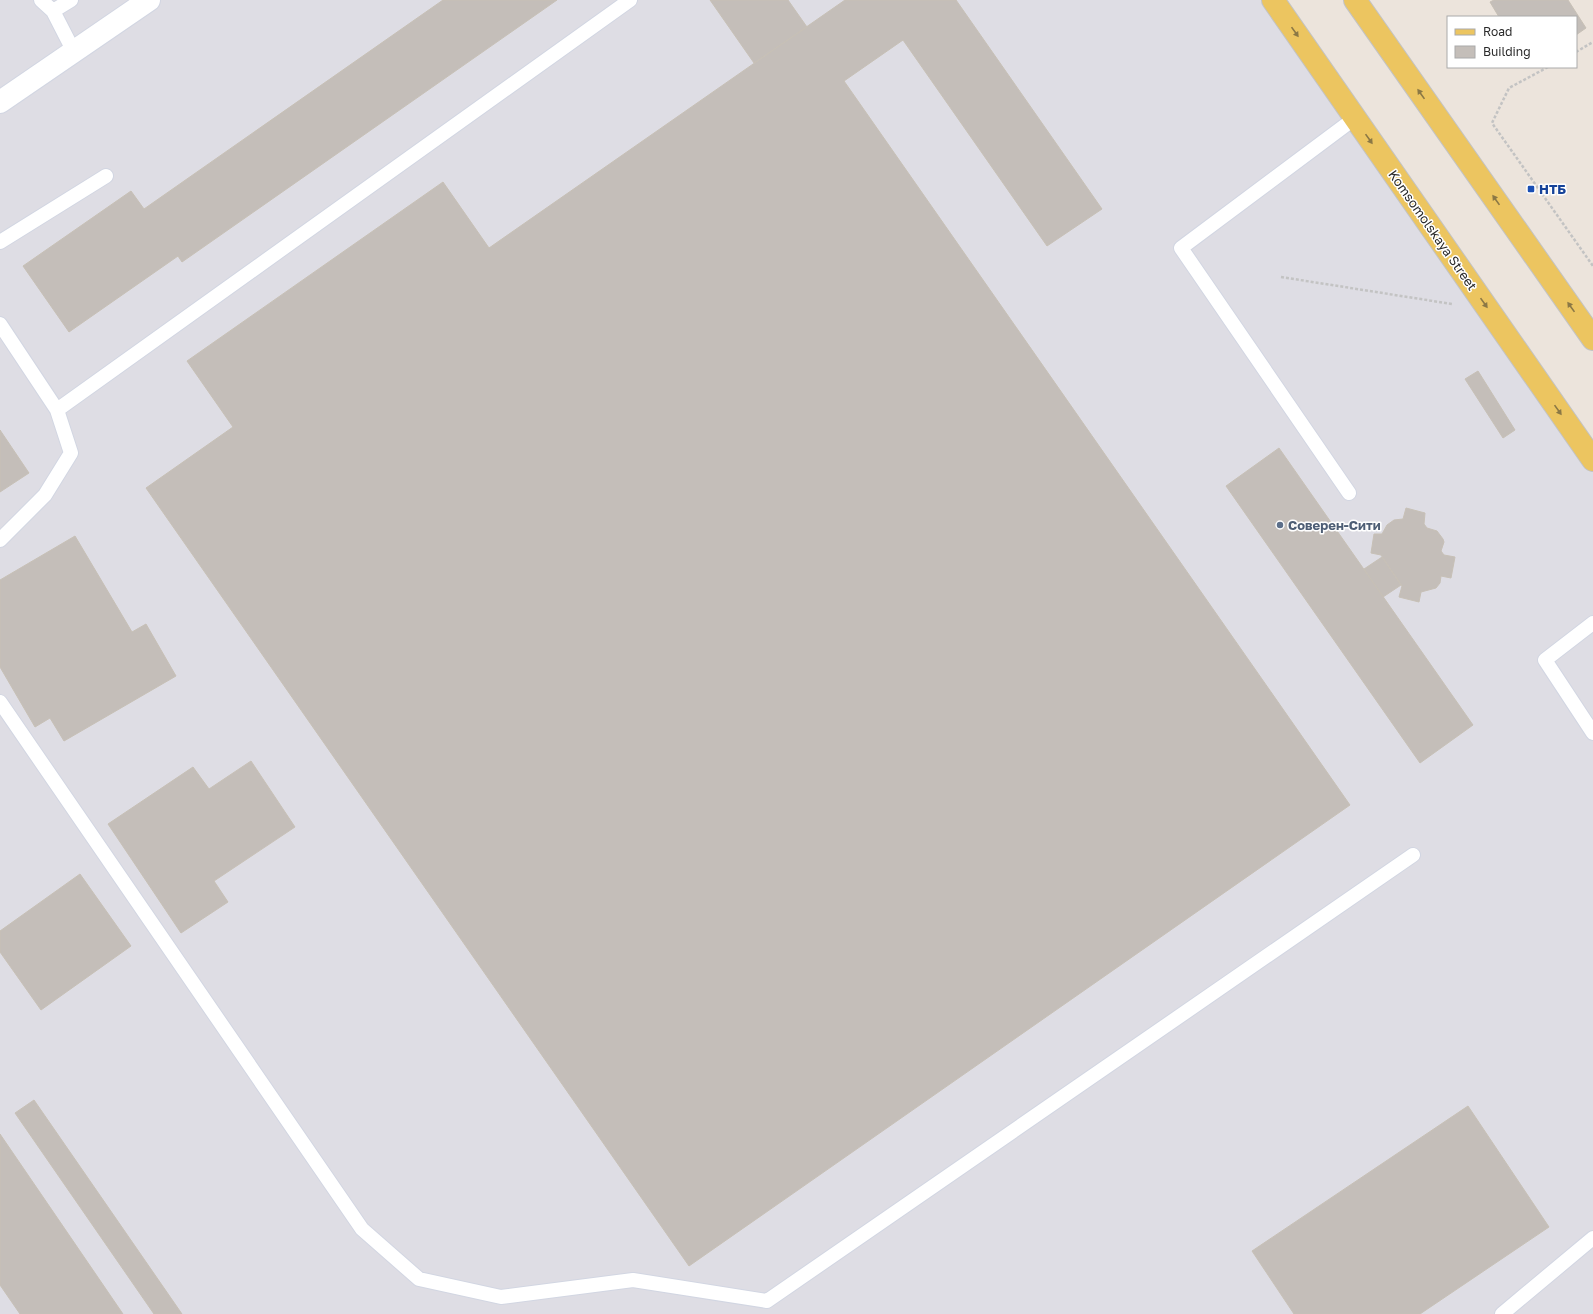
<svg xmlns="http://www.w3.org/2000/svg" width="1593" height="1314" viewBox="0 0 1593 1314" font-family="'Golos Text',sans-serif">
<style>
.industrial{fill:#dedde4}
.building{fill:#c4beb9;stroke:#c7c0b6}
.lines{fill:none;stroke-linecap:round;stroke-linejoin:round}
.lane-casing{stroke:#d2d6e2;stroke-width:16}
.secondary-casing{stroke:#d2d6e2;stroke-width:24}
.primary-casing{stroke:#c3c3c3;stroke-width:24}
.path{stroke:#c3c3c3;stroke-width:2.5;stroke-dasharray:3 2;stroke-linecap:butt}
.lane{stroke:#fff;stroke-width:14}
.secondary{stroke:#fff;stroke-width:22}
.primary{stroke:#ecc560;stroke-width:22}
.oneway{fill:#8b7845}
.transit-dot{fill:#1a4fb4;stroke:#fff;stroke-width:1.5}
.service-dot{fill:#5c6f8a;stroke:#fff;stroke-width:1.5}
.labels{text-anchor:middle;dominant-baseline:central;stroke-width:3;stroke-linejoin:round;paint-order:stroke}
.transit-label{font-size:13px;font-weight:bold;fill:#164399;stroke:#fff;text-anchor:start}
.street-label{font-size:13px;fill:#2a2a2a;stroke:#fff}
.service-label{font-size:13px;font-weight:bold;fill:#4e5e75;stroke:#fff;text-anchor:start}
</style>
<rect width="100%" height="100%" fill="#ece4dc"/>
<path class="industrial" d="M0,0H1273L1593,461V1314H0Z"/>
<path class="building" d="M443,0H557L182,262L178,256L69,332L23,266L131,191L144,209Z
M710,0H788L807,27L754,63Z
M845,0H956L1102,209L1047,246L903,40L844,81L1350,805L689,1266L146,488L233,427L187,361L443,182L489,248Z
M1494,0H1568L1586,28L1576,35V17H1499L1490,2Z
M1478,371L1515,430L1503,438L1465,379Z
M0,430L29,473L0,492Z
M1279,448L1473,725L1420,763L1226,486Z
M1406,508L1425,513L1424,524L1427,528L1437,531L1443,539L1444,542L1441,551L1444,555L1455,557L1451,578L1441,576L1440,583L1436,588L1421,592L1419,602L1399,597L1402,586L1381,555L1371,553L1374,534H1382L1387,525L1394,520L1403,519Z
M75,536L132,632L146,624L176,676L64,741L50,718L35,727L0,667V580Z
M1382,557L1401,585L1383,597L1364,569Z
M251,761L295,827L214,881L228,902L181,933L108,824L193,767L209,789Z
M80,874L131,946L41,1010L0,952V931Z
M34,1100L182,1314H154L15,1113Z
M1468,1106L1549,1227L1420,1314H1294L1252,1251Z
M0,1134L123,1314H20L0,1285Z"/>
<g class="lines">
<g class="lane-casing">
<path id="lane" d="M41,0L53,11L73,50
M53,11L71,0
M0,242L106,176
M0,324L57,410L71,453L45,495L0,540
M57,410L630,0
M1349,493L1181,248L1355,118
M1593,623L1545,660L1593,733
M0,702L362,1229L419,1279L501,1297L633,1280L767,1301L1413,855
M1502,1314L1593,1238"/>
</g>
<g class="secondary-casing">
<path id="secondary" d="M0,102L149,0"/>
</g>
<g class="primary-casing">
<path id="primary" d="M1273,0L1593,460
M1355,0L1593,339"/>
</g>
<path class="path" d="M1576,52L1593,42
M1548,67L1509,88L1492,123L1593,266
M1281,277L1452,304"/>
<use href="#lane" class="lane"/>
<use href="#secondary" class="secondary"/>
<use href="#primary" class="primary"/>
</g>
<defs><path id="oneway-solid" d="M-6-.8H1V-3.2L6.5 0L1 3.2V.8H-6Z"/></defs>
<g class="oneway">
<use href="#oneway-solid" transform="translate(1295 32) rotate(55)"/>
<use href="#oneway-solid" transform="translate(1421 94) rotate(-125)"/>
<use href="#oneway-solid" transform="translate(1369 139) rotate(55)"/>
<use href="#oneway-solid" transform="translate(1496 200) rotate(-125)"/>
<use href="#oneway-solid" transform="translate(1484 303) rotate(55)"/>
<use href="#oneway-solid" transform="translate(1571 307) rotate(-125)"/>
<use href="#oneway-solid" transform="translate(1558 410) rotate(55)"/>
</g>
<rect class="transit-dot" x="1527" y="185" width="8" height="8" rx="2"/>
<circle class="service-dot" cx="1280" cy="525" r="4"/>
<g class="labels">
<g class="transit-label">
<text x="1539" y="189">НТБ</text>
</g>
<g class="street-label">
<text transform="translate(1433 230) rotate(55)">Komsomolskaya Street</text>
</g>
<g class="service-label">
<text x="1288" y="525">Соверен-Сити</text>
</g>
</g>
<rect x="1447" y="16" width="130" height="52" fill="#ffffff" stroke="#aaaaaa"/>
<rect x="1455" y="29" width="20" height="6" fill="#ecc560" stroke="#aaaaaa"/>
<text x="1483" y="36" font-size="12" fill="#2a2a2a">Road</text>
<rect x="1455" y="46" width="20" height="12" fill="#c4beb9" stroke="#aaaaaa"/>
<text x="1483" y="56" font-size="12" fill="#2a2a2a">Building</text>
</svg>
